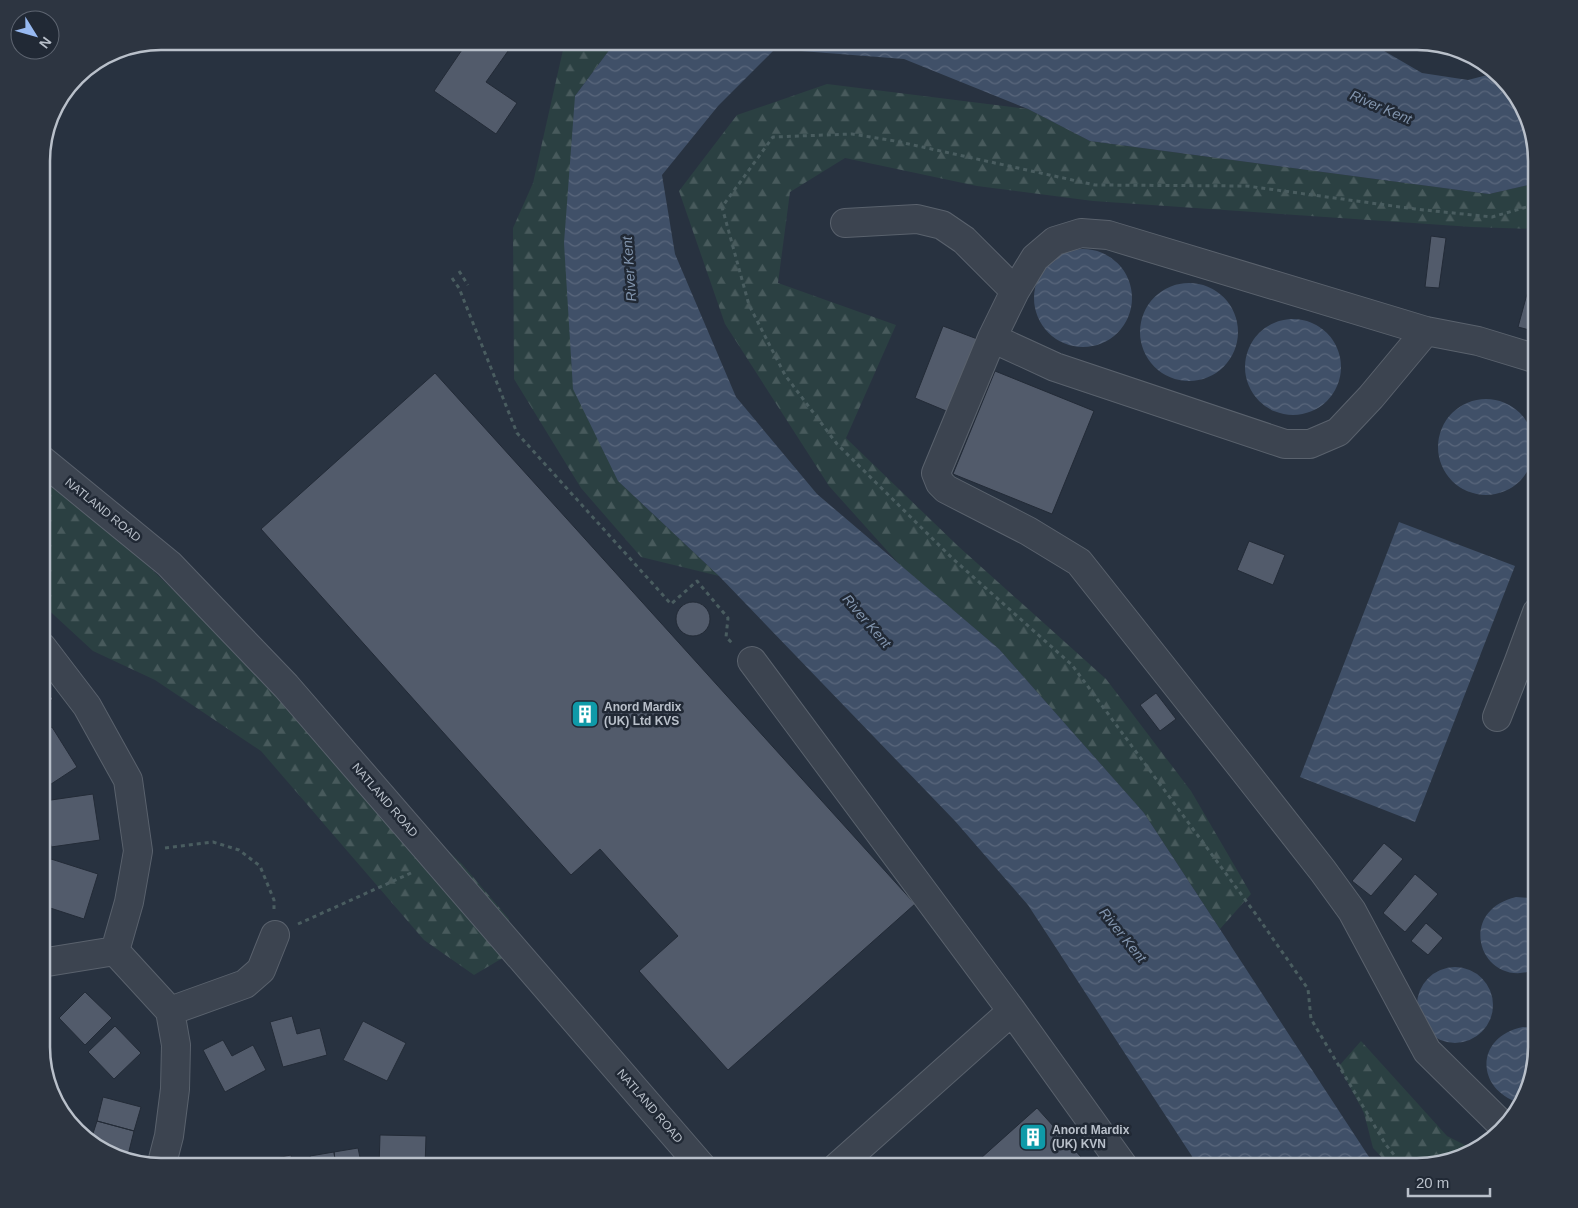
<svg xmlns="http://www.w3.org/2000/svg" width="1578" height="1208" viewBox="0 0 1578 1208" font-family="Arial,sans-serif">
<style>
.forest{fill:url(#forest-firs)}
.water{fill:url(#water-waves)}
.building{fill:#525b6b;stroke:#232b37}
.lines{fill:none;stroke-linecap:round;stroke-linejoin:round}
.minor-casing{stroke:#5a626d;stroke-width:30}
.path{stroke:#4a5d60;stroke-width:3;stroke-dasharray:4 4;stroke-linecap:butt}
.minor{stroke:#3c4450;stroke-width:28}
.labels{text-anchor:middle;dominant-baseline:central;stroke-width:5;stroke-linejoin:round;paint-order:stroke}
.street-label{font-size:12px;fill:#b9c0ca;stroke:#212935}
.poi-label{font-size:12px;font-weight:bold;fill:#b9c0ca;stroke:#212935;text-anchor:start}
.water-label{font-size:14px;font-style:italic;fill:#8396af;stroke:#212935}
.rim{fill:none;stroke:#b9c0ca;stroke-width:2.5}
</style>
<defs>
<pattern id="forest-firs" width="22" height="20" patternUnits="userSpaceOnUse" patternTransform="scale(1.25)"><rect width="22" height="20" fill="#2b4042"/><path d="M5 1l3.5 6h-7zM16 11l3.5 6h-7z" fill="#485a5c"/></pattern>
<pattern id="water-waves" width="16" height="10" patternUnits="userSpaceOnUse" patternTransform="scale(1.25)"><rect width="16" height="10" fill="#405068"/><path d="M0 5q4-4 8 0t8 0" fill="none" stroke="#5a677c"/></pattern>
</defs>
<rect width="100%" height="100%" fill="#283240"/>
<path class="forest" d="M565,41H616L575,96L618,481L719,576L641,557L581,488L514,379L513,228L533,183Z
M827,84L1028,109L1090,141L1489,194L1537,183V229L1472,227L1093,201L977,186L845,158L790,192L778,283L896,325L846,438L958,546L1106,679L1191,791L1251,894L1220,929L1144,813L999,649L900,565L829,486L725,324L679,191L737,115Z
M42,479L142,560L286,699L462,864L509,919L506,956L474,975L424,940L261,751L155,680L93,651L42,604Z
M1361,1041L1447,1136L1475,1150L1470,1155L1417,1167H1391L1373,1148L1364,1113L1339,1066Z"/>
<path class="water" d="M616,41H1367L1422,73L1468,80L1495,73L1525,108L1537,161V183L1489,194L1090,141L1028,109L904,59L775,49L718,106L662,175L675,254L736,397L817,494L999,649L1144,813L1371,1160L1378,1167H1199L1028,905L955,821L719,576L618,481L573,389L564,243L575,96Z
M1034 298a49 49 0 1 1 98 0a49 49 0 1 1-98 0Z
M1140 332a49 49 0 1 1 98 0a49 49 0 1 1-98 0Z
M1245 367a48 48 0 1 1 96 0a48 48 0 1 1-96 0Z
M1438 447a48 48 0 1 1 96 0a48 48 0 1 1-96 0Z
M1399,522L1515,566L1415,822L1300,777Z
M1516,897L1529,898L1537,902V969C1482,992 1453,912 1516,897Z
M1417 1005a38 38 0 1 1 76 0a38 38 0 1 1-76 0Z
M1523,1027L1537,1028V1047L1530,1086L1521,1103H1519C1474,1088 1476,1036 1523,1027Z"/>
<path class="building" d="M468,41H509L513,44L486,82L517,103L496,134L434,91Z
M1431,236L1446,238L1439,288L1425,287Z
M1527,294L1537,297V332L1518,327Z
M943,326L980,340L951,413L915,398Z
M995,371L1094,411L1052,514L953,474Z
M435,373L915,904L728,1070L639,971L678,936L600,849L571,875L261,529Z
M1249,541L1285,555L1273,585L1237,570Z
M676 619a17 17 0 1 1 34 0a17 17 0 1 1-34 0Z
M42,684L53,699L42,707Z
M1156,693L1176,719L1160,731L1140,705Z
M52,727L77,767L42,790V734Z
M93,794L100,840L51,847L44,801Z
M1384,843L1403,859L1371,896L1352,881Z
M51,859L98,874L84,919L41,905V888Z
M1415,874L1438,894L1405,932L1383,913Z
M1426,923L1443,938L1428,955L1411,941Z
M85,992L112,1018L85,1045L59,1018Z
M292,1016L297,1034L320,1028L327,1055L283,1067L270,1022Z
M363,1021L406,1043L387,1081L343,1060Z
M115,1026L141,1053L114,1079L88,1052Z
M223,1040L232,1056L253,1045L266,1070L225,1092L203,1050Z
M103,1097L141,1107L134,1131L97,1121Z
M1037,1108L1090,1167H971Z
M97,1121L134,1131L128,1155L97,1147L90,1143Z
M380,1135L426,1136L425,1167H379Z
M358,1148L362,1167H336L334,1152Z
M334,1152L336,1167H311L310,1156Z
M291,1155L293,1167H246V1164Z
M189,1163L221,1167H188Z"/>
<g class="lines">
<g class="minor-casing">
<path id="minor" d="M845,223L917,219L942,225L964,240L1015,291
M992,338L1055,367L1285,444H1310L1338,432L1371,397L1426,331
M42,460L169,564L286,686L702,1167
M1537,612L1519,661L1537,669
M42,647L87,706L128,780L138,851L129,902L115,951
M752,661L1012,1011L1124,1167
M1497,717L1519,661
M41,963L115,951L170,1011L176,1045L175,1089L169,1136L161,1167
M170,1011L245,984L261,970L275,935
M1505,1126L1498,1121L1427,1051L1352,911L1323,871L1243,769L1079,562L1028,531L946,489L940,483L936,473L992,338L1015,291L1035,258L1055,241L1081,233L1108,235L1426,331L1478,341L1537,359
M837,1167L1012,1011"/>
</g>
<path class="path" d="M459,271L468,285
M452,278L459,288L517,433L671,604L697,581L728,618L726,637L732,643
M165,848L213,842L239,850L260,866L274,900V909
M298,924L411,873
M1404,1167L1386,1145L1311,1019L1308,989L1255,913L1072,665L952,558L837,444L785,375L749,305L722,207L773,137L852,134L895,141L1095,185L1247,186L1415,209L1492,217L1537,204"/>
<use href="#minor" class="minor"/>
</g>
<defs>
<g id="building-square" transform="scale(1.4375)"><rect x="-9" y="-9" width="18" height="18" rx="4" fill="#0f9aa8" stroke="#212935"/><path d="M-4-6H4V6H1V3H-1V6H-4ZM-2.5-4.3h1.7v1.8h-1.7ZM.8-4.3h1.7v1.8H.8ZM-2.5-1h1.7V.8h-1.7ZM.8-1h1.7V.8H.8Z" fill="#fff"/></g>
</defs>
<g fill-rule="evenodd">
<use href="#building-square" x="585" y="714"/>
<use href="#building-square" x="1033" y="1137"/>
</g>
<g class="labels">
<g class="street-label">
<text transform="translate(103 510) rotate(39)">NATLAND ROAD</text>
<text transform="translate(385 800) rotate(49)">NATLAND ROAD</text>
<text transform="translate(650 1106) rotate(49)">NATLAND ROAD</text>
</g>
<g class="poi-label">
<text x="604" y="707">Anord Mardix<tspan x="604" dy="14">(UK) Ltd KVS</tspan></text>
<text x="1052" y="1130">Anord Mardix<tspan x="1052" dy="14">(UK) KVN</tspan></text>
</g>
<g class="water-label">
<text transform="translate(1381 107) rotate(23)">River Kent</text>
<text transform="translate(629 269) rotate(-94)">River Kent</text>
<text transform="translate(867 621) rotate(49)">River Kent</text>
<text transform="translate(1123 935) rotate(51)">River Kent</text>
</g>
</g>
<path d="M0 0H1578V1208H0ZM161 50H1417A111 111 0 0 1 1528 161V1047A111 111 0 0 1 1417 1158H161A111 111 0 0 1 50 1047V161A111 111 0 0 1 161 50Z" fill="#2d3541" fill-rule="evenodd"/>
<path class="rim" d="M161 50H1417A111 111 0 0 1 1528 161V1047A111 111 0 0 1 1417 1158H161A111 111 0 0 1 50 1047V161A111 111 0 0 1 161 50Z"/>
<g transform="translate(35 35) rotate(127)"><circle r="24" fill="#212935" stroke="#5e6571"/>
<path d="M0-4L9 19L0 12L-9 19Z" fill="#97b9f1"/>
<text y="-8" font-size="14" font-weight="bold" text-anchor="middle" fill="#b9c0ca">N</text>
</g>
<path d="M1408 1188v8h82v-8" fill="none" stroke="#b9c0ca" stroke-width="2.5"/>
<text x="1416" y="1188" font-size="15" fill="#b9c0ca" stroke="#212935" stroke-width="4" paint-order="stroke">20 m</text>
</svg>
